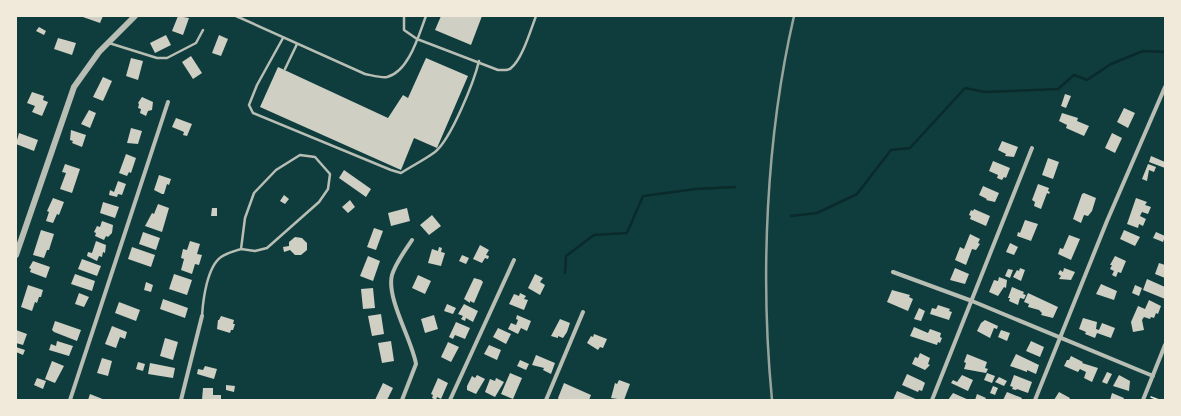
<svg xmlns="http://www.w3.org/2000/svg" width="1181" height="416" viewBox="0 0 1181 416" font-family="'Source Serif 4',serif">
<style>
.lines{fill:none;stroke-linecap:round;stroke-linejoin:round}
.stream{stroke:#0a2a2b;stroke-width:2.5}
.building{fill:#cfcfc3}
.path{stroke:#f1e9da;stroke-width:1.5}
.service{stroke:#b8beb3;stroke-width:2.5}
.minor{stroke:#b8beb3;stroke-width:4}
.tertiary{stroke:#b8beb3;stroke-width:6}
.rail{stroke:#97a49c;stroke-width:2.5}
</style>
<rect width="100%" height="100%" fill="#0f3d3e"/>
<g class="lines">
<path class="stream" d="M791,216L817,213L857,194L891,150L910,148L965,88L985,92L1058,89L1074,75L1087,80L1111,64L1143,51L1165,52
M565,273L566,256L594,235L627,233L643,196L696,189L735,187"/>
</g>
<path class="building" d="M80,16H103L100,23Z
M178,16L189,18L183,35L172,31Z
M441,16H482L471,45L435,30Z
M39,27L46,31L44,35L36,31Z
M166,35L171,45L155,53L150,43Z
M219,35L228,39L221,56L212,53Z
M58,38L76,43L72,55L54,49Z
M191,56L202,73L193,79L182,62Z
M131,58L143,61L138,80L126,76Z
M426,58L468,76L437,148L414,138L401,170L260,107L278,67L388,118L403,95L408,98Z
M103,77L112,81L103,101L93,97Z
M32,92L44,96L43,100L48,102L42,116L32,112L35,106L27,103Z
M1065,94L1071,96L1066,108L1061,106Z
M142,97L153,102L152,110L148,111L146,116L140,113L141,109L138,108L139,104L138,103Z
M1124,108L1135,113L1128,128L1117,122Z
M89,110L96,113L90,128L81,124Z
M1062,113L1078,118L1077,121L1089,126L1084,136L1066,128L1067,125L1059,121Z
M176,118L192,124L187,136L183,135L184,132L172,127Z
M131,128L142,131L138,144L127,143Z
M71,130L86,135L82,147L72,143L73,141L70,140Z
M19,133L38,140L34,151L16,144Z
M1112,133L1122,138L1115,153L1105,148Z
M1002,141L1018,147L1014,157L1005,156L1006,154L998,150Z
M126,154L136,158L131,173L129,172L127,176L119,173Z
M1151,156L1165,162V168L1149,162Z
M1048,158L1059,162L1053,179L1042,175Z
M993,161L1010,168L1006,178L1004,177L1002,180L997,178L998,175L989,171Z
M65,164L80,169L72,193L60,189L66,173L62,172Z
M1148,164L1156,167L1154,172L1149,170L1147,181L1142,179Z
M344,170L371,189L366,197L339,178Z
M159,175L171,179L169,185L167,184L164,194H162L154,190Z
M118,181L126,184L122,195L118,194L117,197L109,195L110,190L114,192Z
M1038,184L1049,188L1048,191L1050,192L1049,194L1047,193L1041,209L1034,206L1035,202L1032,200Z
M983,186L999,193L995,202L986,200L987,199L979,195Z
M1084,193L1096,198L1092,211L1088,216L1084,215L1081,223L1073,219L1082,194Z
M284,195L289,199L285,204L280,201Z
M53,198L64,202L59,215L57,214L53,223L46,221L49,212L47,211Z
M1136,198L1147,202L1145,205L1151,207L1148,214L1142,212L1140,216L1146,219L1143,226L1139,224L1138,228L1127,224Z
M350,200L355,207L348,213L342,207Z
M103,202L119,207L115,218L100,213Z
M158,204L169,208L162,232L145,226L152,213L154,214Z
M212,208H217V216H211Z
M407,208L410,221L391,226L388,213Z
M974,209L990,216L986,226L970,219L971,216L969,215L971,210L973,211Z
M432,215L441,226L429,235L420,225Z
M1025,220L1038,224L1031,241L1017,236L1018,232L1020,233Z
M102,221L113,225L112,233L108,237L106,236L104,240L95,236L96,233L94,232L97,226L100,227Z
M374,228L383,231L376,250L367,247Z
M41,230L54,234L49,250H47L44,258L33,255Z
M1124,230L1140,237L1135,246L1120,239Z
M143,232L160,238L156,250L139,244Z
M1156,232L1165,236L1163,242L1153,238Z
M970,234L980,239L978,243L980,244L976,250L972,249L966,265L955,260L960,247L964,249Z
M1069,235L1080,239L1071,260L1058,254L1060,248L1063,249Z
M295,237L302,238L307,243V250L301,255H295L290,250L284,252L283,247L289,246V242Z
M96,241L106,245L105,253L103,252L102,257L99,256L97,261L87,256L88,252L92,253Z
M190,241L200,244L197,254L202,255L199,265L195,264L192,274L181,270L184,259L181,258L183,249L187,250Z
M1010,243L1018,247L1014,255L1006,252Z
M480,245L489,250L486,255L489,256L488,259L485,258L482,263L473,259Z
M132,247L155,255L151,267L128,259Z
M439,247L442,248L441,252L445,253L441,266L428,263L432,249L438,251Z
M462,255L469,258L466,264L459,261Z
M368,256L380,261L373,281L360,276Z
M1115,256L1126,261L1121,273L1118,272L1116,277L1112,275L1114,271L1110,269L1112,265H1110Z
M82,259L101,266L97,276L78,269Z
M33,261L50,267L46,278L30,272L31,269L29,268Z
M1159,263L1165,265V278L1155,274Z
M955,268L969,274L965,284L950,280Z
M1020,268L1025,270L1021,281L1013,277L1017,270L1019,271Z
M1064,268L1075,272L1071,280L1059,279L1061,276L1058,274L1060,270L1063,272Z
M1008,269L1013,270L1010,278L1005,276Z
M75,274L95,281L92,291L71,284Z
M174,274L192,280L187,295L169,289Z
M535,274L543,278L540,282L545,285L540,295L528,288Z
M418,275L431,281L425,294L412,288Z
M999,277L1007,280L1006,288L1004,287L998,296L989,292L994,280L998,281Z
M474,278L481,280L483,282L474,303L470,301V303L464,299Z
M1147,279L1165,287V299L1143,290Z
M146,282L153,285L151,292L144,290Z
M1101,284L1117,291L1114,300L1096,294Z
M28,285L43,290L41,297H39L37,303L35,302L32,311L21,307Z
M1135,285L1142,288L1139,296L1132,293Z
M1012,287L1024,292L1023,294L1026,295L1024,299L1020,298L1018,305L1009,301L1010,298H1008Z
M373,288L375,308L363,309L361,289Z
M892,290L910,295L909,297L913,299L908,311L887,302Z
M79,293L89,297L84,307L75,304Z
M520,293L526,296L524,299L528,300L524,310L509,304L514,294L519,296Z
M1028,293L1058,307L1053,318L1041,315L1042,313L1039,310L1028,307L1029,304L1024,302Z
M163,299L188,308L185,318L160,309Z
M1149,300L1161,306L1158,314L1156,313L1154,318L1151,317L1150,319L1144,317L1142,320L1144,330L1133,332L1131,322L1138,306L1145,309Z
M119,302L140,310L136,321L115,313Z
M447,304L456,308L453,314L444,311Z
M464,304L478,311L473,322L466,318L465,321L461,319L463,316L458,314Z
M938,305L950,309L949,311L952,312L949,320L930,314L932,308L936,309Z
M919,308L925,311L921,321L914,319Z
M381,314L384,334L372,336L368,316Z
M434,315L438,329L425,333L421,319Z
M517,315L531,321L527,331L521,328L518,334L508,329L511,323L516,325L518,320L516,319Z
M221,316L234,320L233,324H235L233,330H231L230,333L217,329L218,320H219Z
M1083,318L1097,322L1096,329L1099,330L1102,323L1115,328L1111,338L1097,333L1095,338L1085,334L1086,332L1079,329Z
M560,319L570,323L567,332L563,338L558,336V338L551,336Z
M985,320L998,326L997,329L994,328L990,338L977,331L981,323Z
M55,321L81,330L77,341L54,332L52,330Z
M456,322L470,328L465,339L455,335L453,339L449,337Z
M112,326L127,332L125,339L120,337L116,348L105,344Z
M914,327L928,333L930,329L941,333L940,337L942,338L940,343L938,342L937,345L910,336Z
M498,328L511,334L506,344L493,337Z
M16,330L27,334L23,345L16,343Z
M1001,330L1010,333L1007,341L998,337Z
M594,334L607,339L603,348L600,347L598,350L587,343L591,336L593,337Z
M165,338L178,342L173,360L160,356Z
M57,341L73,346L69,356L49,350L51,344L56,346Z
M391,341L394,361L382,363L378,343Z
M1031,341L1044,347L1040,357L1026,351Z
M448,342L459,347L451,362L441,357Z
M489,345L501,350L497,360L484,354Z
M16,347L25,350L23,355L16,352Z
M920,353L930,358L928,364L930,365L925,370L912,364L915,357L918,358Z
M967,354L987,362L985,368L988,369L986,373L964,369L966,363L964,362Z
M1016,354L1039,365L1036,374L1027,370V372L1010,366Z
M536,355L555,363L551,374L543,370L544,368L532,365Z
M1071,356L1083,362L1082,363L1098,368L1092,382L1084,378L1086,372L1080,369L1078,372L1064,366L1067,360H1069Z
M102,358L112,361L108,376L97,373Z
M520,360L529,364L526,370L517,366Z
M52,361L64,366L55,383L45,379Z
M138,362L145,364L143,371L136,369Z
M150,363L175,368L173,378L148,374Z
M205,366L217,369L214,379L197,374L198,369L203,370Z
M1107,372L1112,374L1107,384L1102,382Z
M510,373L522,378L513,399L501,394Z
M987,373L995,376L992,383L984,380Z
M907,374L922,381L925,383L922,391L919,390L918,392L902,385Z
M477,375L485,379L476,394L467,390V386L472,376L475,378Z
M962,375L973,380L968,391L951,383L953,380L957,382Z
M1014,375L1032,382L1028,393L1017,389L1016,390L1012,389L1013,387L1010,386Z
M1119,375L1130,381L1129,391L1113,386Z
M999,377L1007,381L1004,386L995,382Z
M37,378L46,381L43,389L34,385Z
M438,378L448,383L441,399L437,397L436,400L432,398L433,395L431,394Z
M496,378L504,382L495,397L485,392L490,379L495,381Z
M619,380L630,384L624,400L611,398L615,383L617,384Z
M383,383L393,388L387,400H375Z
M564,383L591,395L589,400H559L558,398Z
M226,385L235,386L234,392L226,390Z
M993,386L998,388L995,395L990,393Z
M203,388H213V395H221V400H202Z
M897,391L918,400H893Z
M1007,392L1022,398L1021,400H1003Z
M1059,392L1070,398L1069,400H1054Z
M953,393L969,400H948Z
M1112,393L1124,398L1123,400H1110Z
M90,394L105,400H88Z
M977,394L986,398L985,400H975Z"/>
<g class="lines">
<path class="path" d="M1151,397L1159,400"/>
<path class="service" d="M236,16L365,74C371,75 381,78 387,77C409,72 419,34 426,16
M404,16V30L417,39L498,70C502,70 508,71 511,68C522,60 531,29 536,16
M283,38L257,85L249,105L253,113L391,170L401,173C412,166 424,160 435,152C451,139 474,82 479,61
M109,43L157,58H167L196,43L203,30
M285,69L297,44
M202,316C203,300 207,267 221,257C227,253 235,251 241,249L245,218L254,193L276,170L300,155L315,157L330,174L328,189L319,202L267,248L255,251L241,249"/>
<path class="minor" d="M893,272L972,301L1153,376
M70,400L168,102
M181,400L202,316
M402,400L416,364C412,340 386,298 392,275C396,262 405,251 412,240
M450,400L514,260
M546,400L583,312
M932,400L1032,148
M1035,400L1107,221L1165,87
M1143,400L1165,345"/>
<path class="tertiary" d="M16,255L74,87L99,52L135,16"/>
<path class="rail" d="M772,400C760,276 766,137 794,16"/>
</g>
<rect width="1181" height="416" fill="none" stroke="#f1e9da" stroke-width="34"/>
</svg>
